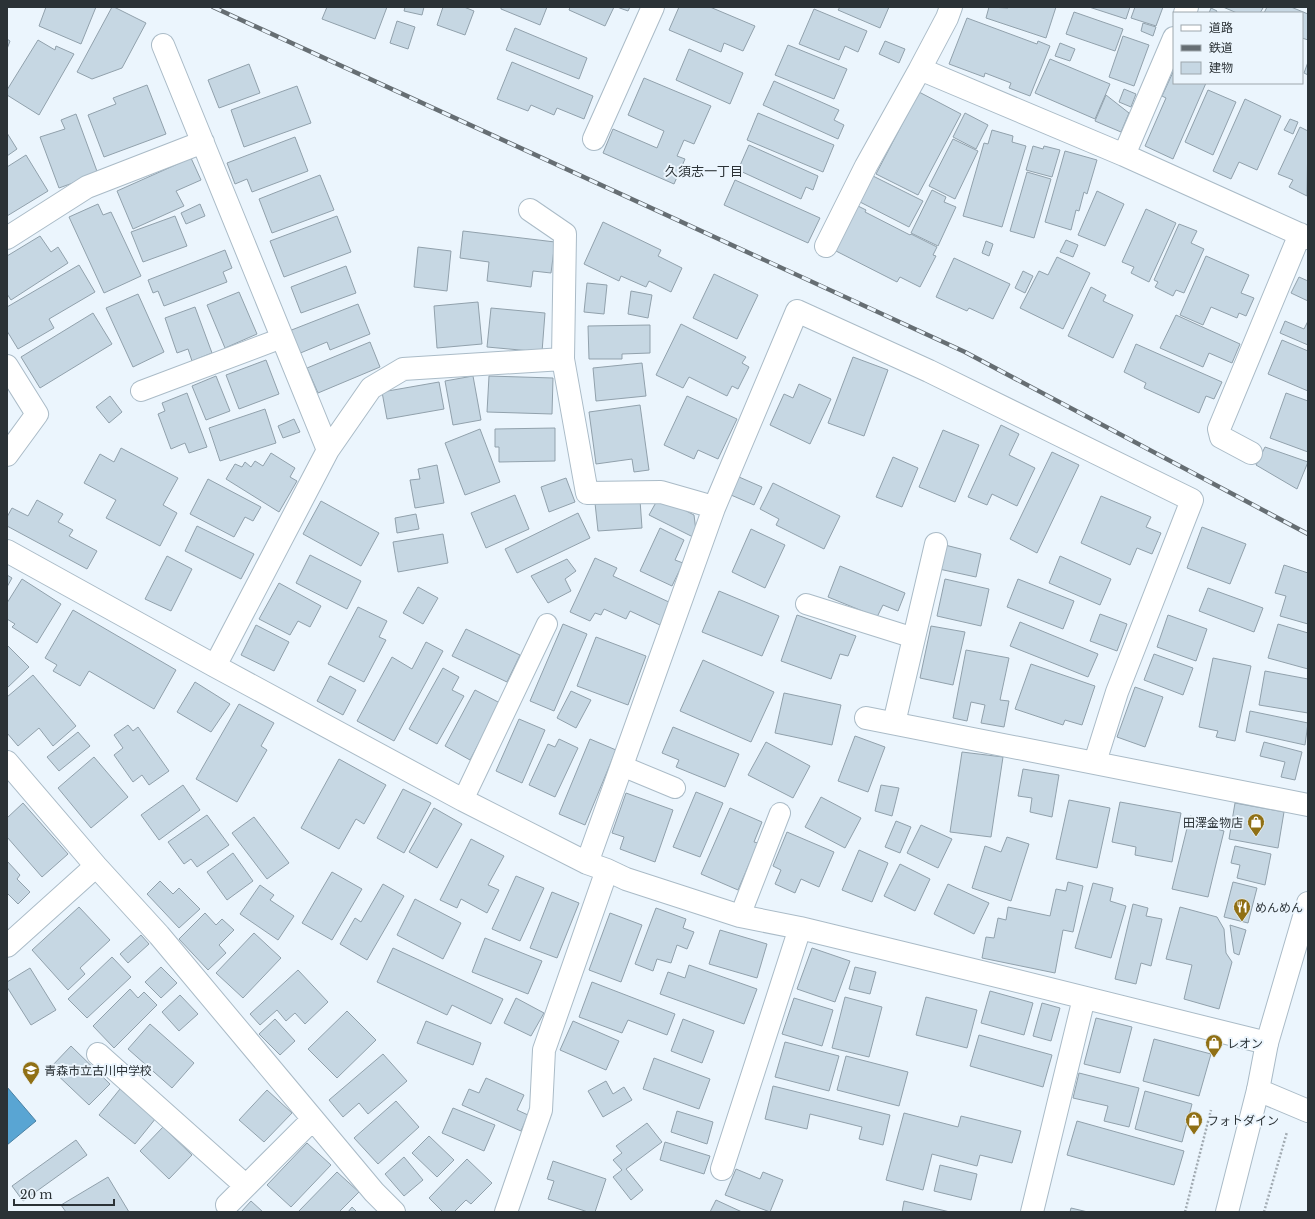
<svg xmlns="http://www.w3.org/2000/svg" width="1315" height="1219" viewBox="0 0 1315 1219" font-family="'Libre Baskerville','Noto Sans JP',serif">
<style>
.water{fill:#59a5d3;stroke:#4b82a4}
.building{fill:#c6d7e3;stroke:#91a1ac}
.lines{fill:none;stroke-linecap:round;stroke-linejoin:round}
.lane-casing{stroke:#aabbc7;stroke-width:22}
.street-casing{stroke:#aabbc7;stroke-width:24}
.primary-casing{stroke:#aabbc7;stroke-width:24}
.path{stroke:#a2abb2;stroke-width:2.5;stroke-dasharray:2 2;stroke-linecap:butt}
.lane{stroke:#fff;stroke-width:20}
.street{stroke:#fff;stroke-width:22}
.primary{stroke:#fff;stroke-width:22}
.rail-casing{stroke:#666e73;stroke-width:4.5}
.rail{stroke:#ebf5fd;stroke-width:3;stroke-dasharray:9;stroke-linecap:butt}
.labels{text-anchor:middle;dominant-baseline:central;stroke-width:4;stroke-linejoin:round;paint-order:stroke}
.poi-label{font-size:12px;fill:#2b3236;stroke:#ebf5fd;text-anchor:start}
.neighbourhood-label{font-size:13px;fill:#2b3236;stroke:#ebf5fd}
</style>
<rect width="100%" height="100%" fill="#ebf5fd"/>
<path class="water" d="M7,1087L36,1121L7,1145Z"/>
<path class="building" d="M46,7H96L81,44L39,26Z
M112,7H114L146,23L122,68L92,79L77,72Z
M327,7H387L375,39L322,19Z
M405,7H424L422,15L404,11Z
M443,7H464L474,11L465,35L437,25Z
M501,7H547L540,25L501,9Z
M570,7H614L605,26L569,10Z
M617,7H630L628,11Z
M679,7H710L755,26L743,51L724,43L721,52L669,30Z
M840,7H889L880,28L838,10Z
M989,7L1008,8L1009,7H1056L1046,38L986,18Z
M1089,7H1130L1126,19Z
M1135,7H1163L1156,26L1131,18Z
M1223,7H1261L1263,8L1260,13H1237Z
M1267,7H1291L1308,14V40L1302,38V13H1264Z
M1211,8L1217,11L1216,13H1209Z
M814,9L867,31L858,52L845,46L839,60L799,44Z
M1074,12L1123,29L1115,51L1066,34Z
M967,18L1037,44L1038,41L1050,46L1030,96L1009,88L1011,83L985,73L984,77L949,64Z
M397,21L415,27L408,49L390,43Z
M1143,23L1156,27L1153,36L1141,31Z
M515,28L587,58L579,79L506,50Z
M1123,36L1149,45L1134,86L1109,77Z
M7,39L10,41L7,49Z
M38,40L55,50L56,46L74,54L39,115L7,95V90Z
M885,41L905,49L899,63L879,54Z
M1060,43L1075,49L1070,61L1055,56Z
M788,45L847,69L834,99L775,75Z
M689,49L743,73L730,104L676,80Z
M1050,59L1110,84L1095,119L1035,93Z
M512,62L593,96L584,119L557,108L554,115L531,105L528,111L497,99Z
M1308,62V75L1304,73Z
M249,64L260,93L219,108L208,80Z
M1174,70V83H1206L1173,159L1145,146L1166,98L1162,96Z
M644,78L711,106L694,144L684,140L677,156L685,159L674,184L603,153L613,129L657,148L664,131L628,115Z
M774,81L839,110L834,120L844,125L838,139L763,105Z
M147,85L166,134L104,157L88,115L116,104L113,98Z
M297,86L311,123L244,147L231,110Z
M1124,89L1136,94L1131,107L1119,102Z
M1208,90L1236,102L1213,155L1185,142Z
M919,92L961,114L918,195L876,174Z
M1106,95L1129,113L1121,132L1095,121Z
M1245,99L1281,116L1257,170L1239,162L1231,179L1213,171Z
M758,113L834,145L823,172L747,140Z
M965,113L988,125L976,149L953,137Z
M76,114L98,174L59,188L40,137L65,129L61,120Z
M1290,119L1298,122L1293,134L1284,130Z
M1300,127L1308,131L1307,196L1289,187L1293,180L1278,174Z
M992,130L1013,136L1012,142L1026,146L1002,227L963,216L984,143L988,144Z
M7,133L17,149L7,156Z
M295,137L308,171L252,192L247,179L235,184L227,163Z
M953,139L978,151L955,199L929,186Z
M749,145L818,176L813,190L806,187L801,199L738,170Z
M1033,146L1043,149L1044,146L1060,150L1052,177L1026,170Z
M1065,151L1097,160L1087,194L1084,192L1079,211L1076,210L1071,230L1045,222Z
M26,155L48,191L7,216V167Z
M191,158L201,180L176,191L184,206L133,229L117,191Z
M1027,172L1051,179L1034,238L1010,231Z
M320,175L334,210L272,233L259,199Z
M873,176L923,201L909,227L860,202Z
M735,180L820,218L808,243L724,205Z
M932,190L946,197L944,202L956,207L938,246L911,233Z
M1097,191L1124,204L1105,246L1078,235Z
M98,204L103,215L111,212L141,276L104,293L69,217Z
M200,204L205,216L186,224L181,213Z
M856,205L866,210L865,212L910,235L911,234L937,247L933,255L936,256L920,287L900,277L897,282L834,250Z
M1146,209L1176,223L1149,282L1131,273L1134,267L1122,262Z
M175,216L187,246L143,262L131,232Z
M337,216L351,252L284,277L270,241Z
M603,222L661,250L658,256L682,268L671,292L649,281L646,287L621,276L619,281L584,264Z
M1179,224L1197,231L1191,243L1204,249L1184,293L1176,290L1173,296L1155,287L1158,282L1154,280Z
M463,231L555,242L551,273L533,271L531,287L487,281L489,262L460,258Z
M40,236L51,252L58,247L68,263L11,300L7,294V256Z
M1066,240L1078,245L1073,257L1060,252Z
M986,241L993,244L989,256L982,253Z
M418,247L451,251L447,291L414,287Z
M225,250L232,268L223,272L227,282L164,306L158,291L153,293L148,280Z
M1206,256L1249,275L1241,293L1254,298L1246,316L1239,313L1237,318L1211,307L1203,325L1180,315Z
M1057,257L1090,273L1063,329L1020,308L1039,271L1048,275Z
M954,258L1010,284L993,319L969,308L967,311L936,297Z
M79,265L95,292L49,319L54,328L18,349L7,331V307Z
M346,266L356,293L301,313L291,287Z
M1023,271L1033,276L1025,293L1015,288Z
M714,274L758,295L737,339L693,318Z
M1299,277L1308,281V301L1291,293Z
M587,283L607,285L604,314L584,312Z
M1091,287L1106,295L1103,301L1133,315L1113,358L1068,336Z
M631,291L652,295L648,318L628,314Z
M239,292L257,334L225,348L207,305Z
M138,294L164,352L133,367L106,308Z
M478,302L482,344L437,348L434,306Z
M358,304L370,334L330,350L327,342L298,354L289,331Z
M195,307L212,353L192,361L188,349L177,353L165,318Z
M491,308L545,313L542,352L487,347Z
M93,313L112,344L40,388L21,357Z
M1176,315L1240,344L1232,363L1209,353L1203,367L1160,348Z
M1285,321L1304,329L1308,321V345L1280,333Z
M681,324L746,357L742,363L749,367L738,389L732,386L727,396L689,377L683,388L656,375Z
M650,325V353L622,354V359H589L588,326Z
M1282,340L1308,351V391L1268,374Z
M370,342L380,367L318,393L307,368Z
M1136,344L1222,382L1214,399L1206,396L1199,413L1144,388L1146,383L1124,372Z
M853,357L888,370L864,436L828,423Z
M266,360L279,394L239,409L226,375Z
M642,363L646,396L596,401L593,368Z
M216,376L230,411L206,420L192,386Z
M473,376L481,420L453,425L445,381Z
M489,376L553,378L552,414L487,412Z
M439,382L444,409L387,419L382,392Z
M799,384L831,399L810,444L770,425L784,394L793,398Z
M187,393L207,447L189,453L185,443L171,449L158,414L165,411L162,403Z
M1286,393L1308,401V452L1270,438Z
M110,396L122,412L109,423L96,407Z
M687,396L737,419L718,459L698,450L694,459L664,445Z
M640,405L649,470L634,472L632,459L596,464L589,412Z
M265,409L276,443L220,461L209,428Z
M294,419L300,432L283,438L278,426Z
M1001,425L1019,434L1009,455L1035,468L1017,506L992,494L987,505L968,497Z
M555,428V461L499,462V447H495V429Z
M480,429L500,482L465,495L445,443Z
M943,430L979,445L955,502L919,487Z
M1265,447L1308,462L1297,489L1256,465Z
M121,448L178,478L163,505L177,513L160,546L106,518L116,500L84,483L100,454L114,462Z
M1052,452L1079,465L1037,553L1010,539Z
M271,453L295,468L290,477L297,481L279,512L226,479L235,464L242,467L245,462L251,467L255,461L263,466Z
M893,457L918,468L902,507L876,497Z
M437,465L444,503L415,508L410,480L420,479L418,469Z
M739,477L762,487L754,505L731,495Z
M566,478L575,502L549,512L541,487Z
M208,479L261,507L253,521L245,517L234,537L190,514Z
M773,483L840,516L824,549L776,525L779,519L760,509Z
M515,495L529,529L486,548L471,513Z
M1101,496L1151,517L1146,527L1161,533L1152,554L1137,548L1130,565L1081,543Z
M659,497L694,515L697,539L649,515Z
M37,500L63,514L58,522L73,530L69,536L97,551L87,569L7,526V517L12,508L28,516Z
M640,500L642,528L598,531L595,503Z
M321,501L379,533L361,566L303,534Z
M578,513L590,538L517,573L505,549Z
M416,514L419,529L397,533L395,518Z
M197,526L254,554L241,579L185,551Z
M1202,527L1246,544L1230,584L1187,568Z
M660,528L684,540L675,560L683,563L672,586L640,571Z
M751,529L785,545L765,588L732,572Z
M443,534L448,563L398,572L393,542Z
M945,545L981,554L976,577L939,569Z
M310,555L361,581L347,609L296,583Z
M167,556L192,569L171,611L145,599Z
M1060,556L1111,579L1100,605L1049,583Z
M595,558L617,568L613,576L671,603L660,625L630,611L626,619L604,609L601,615L595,613L590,621L570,612Z
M567,559L576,571L565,579L571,591L548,603L531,576Z
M1284,565L1308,573V624L1280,616L1286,596L1275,593Z
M840,566L905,593L898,611L883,605L877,617L828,597Z
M7,575L12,578L7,587Z
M22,579L61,604L37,643L12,627L15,624L7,619V603Z
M945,579L989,589L981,626L937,616Z
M1018,579L1074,601L1063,629L1007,607Z
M279,583L321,606L310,627L298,621L290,635L259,619Z
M418,587L438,598L423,624L403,613Z
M1208,588L1263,608L1254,632L1199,611Z
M719,591L779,616L762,656L702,632Z
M358,607L387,621L379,637L386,640L364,682L328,664Z
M73,610L176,670L154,709L89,671L80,686L53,671L57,665L45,658Z
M1100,614L1127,624L1117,651L1090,641Z
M797,615L856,636L848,656L840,654L831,679L781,661Z
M1168,615L1207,629L1196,661L1157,647Z
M1020,622L1098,654L1088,677L1010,646Z
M563,624L587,634L554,711L530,701Z
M1278,624L1308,633V669L1268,658Z
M256,625L289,642L274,671L241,655Z
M931,626L965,632L953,685L920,678Z
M466,629L520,655L507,682L452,656Z
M596,637L646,656L628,705L577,686Z
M426,642L443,651L394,741L357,721L392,657L412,669Z
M7,645L29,667L7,688Z
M966,650L1009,658L1000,700L1009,701L1004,727L981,723L985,705L971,702L967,721L953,718Z
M1154,654L1193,668L1183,695L1144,680Z
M1213,658L1251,666L1235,741L1216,737L1218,731L1199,727Z
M703,660L774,692L751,742L680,711Z
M1031,664L1095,686L1082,725L1065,720L1063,725L1015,709Z
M443,668L459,677L452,690L464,696L437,744L409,729Z
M1265,671L1308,679V713L1259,705Z
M33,675L76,726L53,746L39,728L18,746L7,733V697Z
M330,676L356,690L343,715L317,701Z
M195,682L230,704L211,732L177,712Z
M1135,687L1163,697L1145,747L1117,737Z
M475,690L500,703L470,760L445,746Z
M571,691L591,700L576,728L557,718Z
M784,693L841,705L832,745L775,733Z
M239,704L274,723L261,746L267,750L237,802L196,779Z
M1250,711L1308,723L1305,745L1246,732Z
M519,719L545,730L522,783L496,771Z
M128,725L133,731L138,727L169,771L149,785L142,775L133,782L114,755L123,748L114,735Z
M673,727L739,754L725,787L676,767L679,760L662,753Z
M78,732L90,746L59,771L47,757Z
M855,736L885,747L868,792L838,781Z
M559,739L578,748L555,797L529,785L548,744L555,747Z
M590,739L616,750L585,825L559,814Z
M766,742L810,766L793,798L748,775Z
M1264,742L1302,752L1295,780L1281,777L1285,762L1260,756Z
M962,752L1003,757L991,837L950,832Z
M94,757L128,797L91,828L58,788Z
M339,759L386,785L364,824L356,819L339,849L301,828Z
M1023,769L1059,775L1052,817L1030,812L1032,798L1018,796Z
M183,785L200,810L159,840L141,815Z
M881,785L899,788L892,816L875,811Z
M403,789L431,803L404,853L377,838Z
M696,792L723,803L700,857L673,847Z
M626,793L673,810L655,862L620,849L624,837L612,833Z
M821,797L861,818L845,848L805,827Z
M1069,800L1110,808L1097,868L1056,859Z
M1120,802L1181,813L1172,862L1135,855L1136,847L1112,842Z
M23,803L68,854L42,877L7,837V818Z
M1235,803L1284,812L1278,848L1229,839Z
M434,808L462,824L437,868L409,852Z
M730,808L762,822L754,842L758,843L738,890L701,874Z
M207,815L229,845L197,867L191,859L184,864L168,842Z
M1190,816L1215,822L1213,828L1224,831L1208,897L1172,889Z
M254,817L289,863L267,879L232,833Z
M896,821L911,827L900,853L885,847Z
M921,825L952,839L938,868L907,853Z
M787,832L834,852L819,887L801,879L795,893L775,884L781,870L773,866Z
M1007,837L1029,844L1011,901L972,888L985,846L1001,852Z
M471,839L504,856L488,885L499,890L487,913L461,899L457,908L440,900Z
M1235,846L1271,854L1265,885L1237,878L1240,865L1231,863Z
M859,850L888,863L872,902L842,890Z
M233,853L253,881L227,900L207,872Z
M7,861L20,875L17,879L30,892L18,904L7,893Z
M900,864L930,879L915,911L884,896Z
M332,872L362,889L332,940L302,923Z
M516,876L544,888L520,941L492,929Z
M160,881L173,894L179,888L200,909L179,928L147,894Z
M1068,882L1083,886L1073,932L1063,930L1055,973L982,958L986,937L994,938L998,918L1006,920L1008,907L1050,916L1056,889L1066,891Z
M1233,882L1257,888L1248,923L1224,917Z
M1093,883L1113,888L1110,901L1126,906L1111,958L1075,948Z
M383,884L404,896L367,960L340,944L355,918L361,922Z
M948,884L989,903L974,934L934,914Z
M260,885L274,895L270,900L294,916L278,940L240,914Z
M552,892L579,903L557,958L530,948Z
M415,899L461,923L443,959L397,935Z
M1133,904L1148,908L1146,916L1162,919L1151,966L1141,963L1136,984L1115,979Z
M79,907L110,940L80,968L85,974L68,990L32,950Z
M1180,907L1217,917L1224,929L1226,953L1232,962L1219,1009L1184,999L1192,965L1166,959Z
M656,908L686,919L683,928L694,932L687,949L677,945L671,963L657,959L653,971L635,964Z
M205,913L216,925L222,919L234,930L219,945L226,953L208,970L179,939Z
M610,913L642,925L621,982L589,970Z
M1230,925L1246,930L1239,955L1234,953Z
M720,930L767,944L757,978L709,964Z
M254,933L281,958L243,998L216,973Z
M141,935L149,944L128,963L120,954Z
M485,938L542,961L528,994L472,972Z
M393,948L503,999L491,1024L452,1005L447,1015L377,982Z
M812,948L850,961L835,1002L797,989Z
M112,957L131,977L87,1018L68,999Z
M689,965L757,989L744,1024L660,994L668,972L685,978Z
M161,967L177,983L161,998L145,982Z
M855,967L876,972L870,994L849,989Z
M30,968L56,1010L31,1025L7,987V982Z
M298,970L328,1002L305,1024L295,1013L286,1021L277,1010L260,1025L250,1014Z
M592,982L675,1014L667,1035L628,1020L622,1033L579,1017Z
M130,989L138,998L144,992L157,1005L114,1048L93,1026Z
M990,991L1033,1003L1024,1035L981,1023Z
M180,995L198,1014L179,1031L162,1012Z
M845,997L882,1007L869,1057L832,1048Z
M926,997L977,1010L967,1048L916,1035Z
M516,998L544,1013L531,1036L504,1023Z
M794,998L833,1010L822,1046L782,1034Z
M1042,1003L1060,1008L1051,1041L1033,1036Z
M347,1011L376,1040L337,1078L308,1049Z
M1096,1018L1132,1027L1120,1073L1084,1064Z
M275,1019L295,1041L280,1055L259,1034Z
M683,1019L714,1031L702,1063L671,1051Z
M426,1021L481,1043L473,1065L417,1043Z
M573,1021L619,1041L606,1070L560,1050Z
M150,1024L194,1063L172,1088L128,1049Z
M979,1035L1052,1055L1043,1087L970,1066Z
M1154,1039L1211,1054L1199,1096L1143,1081Z
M785,1042L839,1056L829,1091L775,1077Z
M71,1046L110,1084L89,1105L50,1068Z
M383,1054L407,1081L368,1114L359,1103L343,1117L329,1100Z
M846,1056L908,1072L899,1106L837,1090Z
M654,1058L710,1079L699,1109L643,1089Z
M1079,1073L1139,1088L1129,1127L1104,1121L1108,1106L1073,1098Z
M486,1078L524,1095L517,1110L528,1115L521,1131L462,1105L469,1089L479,1093Z
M606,1081L613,1094L624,1087L632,1100L603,1117L588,1091Z
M773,1086L890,1115L883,1145L859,1139L862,1127L810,1114L807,1129L765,1119Z
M120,1089L156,1118L135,1144L99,1115Z
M267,1090L292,1113L264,1142L239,1120Z
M1145,1091L1192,1104L1182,1142L1135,1129Z
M396,1101L419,1127L378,1164L354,1138Z
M453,1108L495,1125L484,1151L442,1133Z
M677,1111L713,1122L707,1144L671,1132Z
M904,1113L958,1127L961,1116L1021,1131L1012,1163L980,1155L977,1166L932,1154L923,1190L886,1180Z
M1077,1121L1184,1151L1174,1185L1067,1155Z
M647,1123L662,1142L626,1169L643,1190L631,1200L613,1177L622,1170L613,1160L622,1153L616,1146Z
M163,1127L192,1155L169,1179L140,1151Z
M429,1136L454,1160L437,1177L412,1153Z
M76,1140L87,1155L23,1201L12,1186Z
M665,1142L710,1156L704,1174L660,1160Z
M307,1143L331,1165L291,1207L267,1185Z
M404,1157L423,1180L404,1196L385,1174Z
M467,1159L492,1183L471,1204L466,1200L454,1212H443L429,1198Z
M553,1161L606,1179L595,1212H588L548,1199L554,1181L547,1179Z
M940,1165L977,1174L971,1200L934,1191Z
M736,1169L760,1179L763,1172L783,1180L770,1212L725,1195Z
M337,1172L359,1192L339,1212H298Z
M108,1177L129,1212H66L61,1205Z
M716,1200L742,1212H710Z
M251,1201L263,1212H241Z
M904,1201L950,1212H902Z
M352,1207L357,1212H348Z
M1071,1208L1088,1212H1070Z"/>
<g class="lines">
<g class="lane-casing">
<path id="lane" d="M141,391L282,338
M806,604L914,638
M622,766L675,788
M463,800L547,624
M740,916L780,813"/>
</g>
<g class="street-casing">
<path id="street" d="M951,7L947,18L920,69L1124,155L1308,238
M1185,13L1187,7
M163,45L328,450L215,666
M594,139L653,7
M1124,155L1174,38
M530,210L565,234L563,359
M7,238L87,187L203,142
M826,246L866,166L920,69
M7,366L37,414L7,455
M328,450L371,388L403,369L563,359L587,493L661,492L703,504L714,508
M1251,453L1221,437L1219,429L1300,234
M7,551L215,666L463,800L587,863L607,870L626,879L740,916L800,928L981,972L1267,1043
M866,718L1308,805
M894,723L936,544
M7,762L96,866L159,935L374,1192L394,1212
M587,863L714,508L797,311L929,371L1192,500L1117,692L1095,762
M7,946L96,866
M98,1054L246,1186
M1258,1090L1308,1111
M722,1169L800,928
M227,1205L313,1119
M506,1212L541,1110L544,1050L607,870
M1032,1212L1084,998"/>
</g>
<g class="primary-casing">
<path id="primary" d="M1227,1212L1258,1090L1267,1043L1308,903"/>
</g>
<path class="path" d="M1185,1212L1211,1110
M1264,1212L1287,1132"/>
<use href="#lane" class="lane"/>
<use href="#street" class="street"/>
<use href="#primary" class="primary"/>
<g class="rail-casing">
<path id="rail" d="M213,7L965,352L1308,534"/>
</g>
<use href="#rail" class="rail"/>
</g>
<defs>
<g id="shop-pin" transform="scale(0.9)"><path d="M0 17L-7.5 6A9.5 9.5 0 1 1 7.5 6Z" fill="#907015" stroke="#ebf5fd"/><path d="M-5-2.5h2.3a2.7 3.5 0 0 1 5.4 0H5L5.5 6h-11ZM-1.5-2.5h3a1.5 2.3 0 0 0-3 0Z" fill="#fff"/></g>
<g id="restaurant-pin" transform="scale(0.9)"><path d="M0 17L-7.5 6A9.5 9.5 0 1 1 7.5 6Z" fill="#907015" stroke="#ebf5fd"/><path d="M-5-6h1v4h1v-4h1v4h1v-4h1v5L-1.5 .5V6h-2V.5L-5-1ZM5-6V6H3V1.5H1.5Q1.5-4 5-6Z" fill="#fff"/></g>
<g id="school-pin" transform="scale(0.9)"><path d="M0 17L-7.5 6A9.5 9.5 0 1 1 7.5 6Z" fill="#907015" stroke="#ebf5fd"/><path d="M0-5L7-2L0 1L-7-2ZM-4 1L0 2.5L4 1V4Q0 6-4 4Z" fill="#fff"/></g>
</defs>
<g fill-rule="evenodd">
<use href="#shop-pin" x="1256" y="822"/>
<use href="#restaurant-pin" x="1242" y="907"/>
<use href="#shop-pin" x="1214" y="1043"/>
<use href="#school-pin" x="31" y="1070"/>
<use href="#shop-pin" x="1194" y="1120"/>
</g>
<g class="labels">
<g class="poi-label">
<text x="1243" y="822" text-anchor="end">田澤金物店</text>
<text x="1255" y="907">めんめん</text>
<text x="1227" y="1043">レオン</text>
<text x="44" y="1070">青森市立古川中学校</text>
<text x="1207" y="1120">フォトダイン</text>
</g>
<g class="neighbourhood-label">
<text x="704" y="171">久須志一丁目</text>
</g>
</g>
<rect width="1315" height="1219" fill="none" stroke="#2b3236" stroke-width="16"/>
<rect x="1173" y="12" width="130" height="72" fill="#ebf5fd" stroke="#9ea7ad"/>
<rect x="1181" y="25" width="20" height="6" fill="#ffffff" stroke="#9ea7ad"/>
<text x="1209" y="32" font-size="12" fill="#2b3236">道路</text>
<rect x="1181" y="45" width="20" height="6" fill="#666e73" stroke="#9ea7ad"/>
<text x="1209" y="52" font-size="12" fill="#2b3236">鉄道</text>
<rect x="1181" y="62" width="20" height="12" fill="#c6d7e3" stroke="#9ea7ad"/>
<text x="1209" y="72" font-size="12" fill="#2b3236">建物</text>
<path d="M14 1199v6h100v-6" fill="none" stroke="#2b3236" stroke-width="2"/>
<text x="20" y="1199" font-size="12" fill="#2b3236" stroke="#ebf5fd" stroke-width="3" paint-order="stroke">20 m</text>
</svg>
